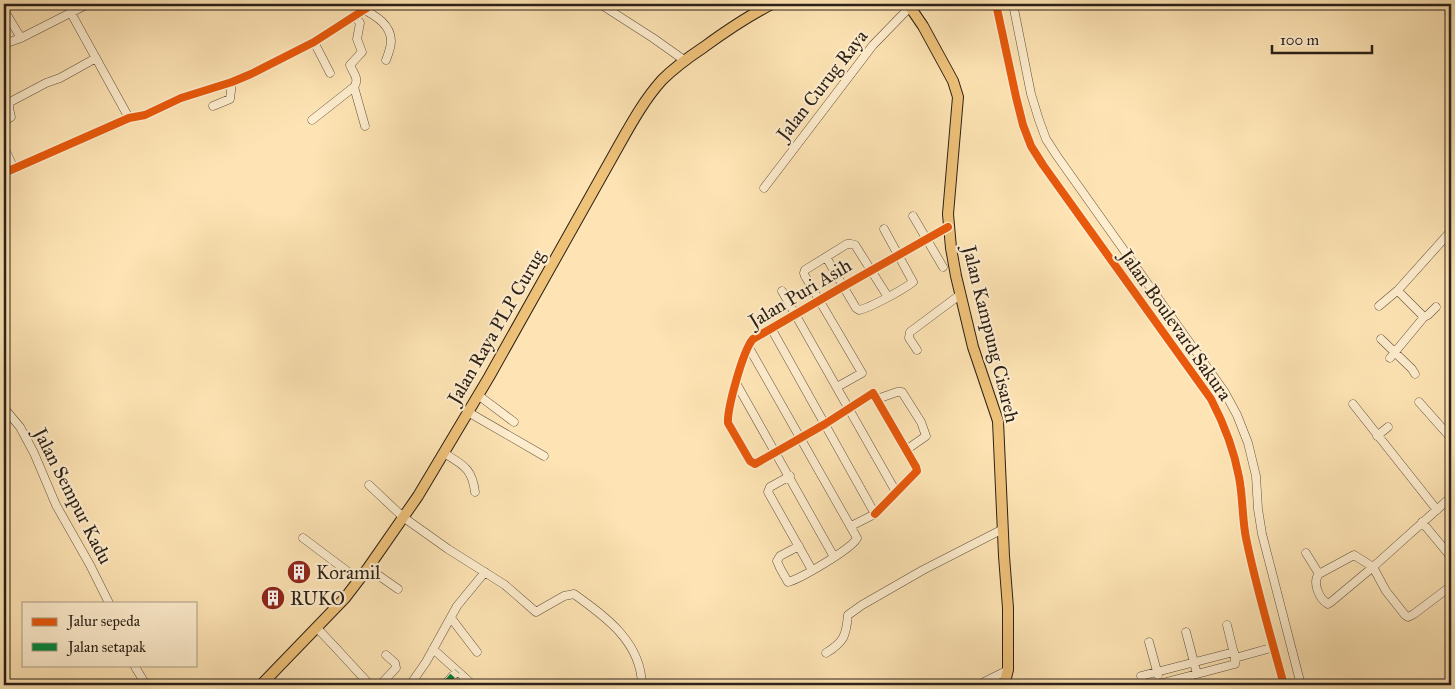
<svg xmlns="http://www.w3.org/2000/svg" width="1455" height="689" viewBox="0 0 1455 689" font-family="'IM FELL Great Primer',serif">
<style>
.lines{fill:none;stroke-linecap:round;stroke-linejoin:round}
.minor-casing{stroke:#5f513f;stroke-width:9}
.major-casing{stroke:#2a2018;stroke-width:12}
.minor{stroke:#feedce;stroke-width:8}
.major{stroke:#efc27a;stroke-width:10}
.quiet{stroke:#00873e;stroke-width:6;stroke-dasharray:12 6;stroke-linecap:butt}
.cycleway-casing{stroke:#feedce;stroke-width:11}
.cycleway{stroke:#e8590c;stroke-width:8}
.labels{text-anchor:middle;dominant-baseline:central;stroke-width:4.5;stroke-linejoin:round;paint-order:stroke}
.street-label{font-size:19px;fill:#2a2018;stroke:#feedce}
.poi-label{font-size:19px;fill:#2a2018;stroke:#feedce;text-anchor:start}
</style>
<rect width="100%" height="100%" fill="#fee4b4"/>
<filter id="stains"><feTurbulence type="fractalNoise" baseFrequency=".004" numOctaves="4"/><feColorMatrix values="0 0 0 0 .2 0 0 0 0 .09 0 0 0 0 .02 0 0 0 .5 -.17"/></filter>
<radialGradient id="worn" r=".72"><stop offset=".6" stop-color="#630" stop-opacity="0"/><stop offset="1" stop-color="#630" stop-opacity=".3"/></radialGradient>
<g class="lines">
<g class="minor-casing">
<path id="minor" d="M600,4L653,38L684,60
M996,4L1016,97L1023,125L1031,146L1043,165L1211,399C1224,424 1234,450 1239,477C1243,497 1242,518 1246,538C1256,587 1271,637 1284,685
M1013,4L1031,94L1039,120L1046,139L1057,156L1224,391L1237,415L1248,443L1256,476L1258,509L1262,534L1301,685
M363,9C376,16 391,25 391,41C391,47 388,55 386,60
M4,10L21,38
M71,13L129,118
M314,42L330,73
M4,44L21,38L88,4
M354,87L365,126
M213,106L230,99L232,82
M312,120L354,87C360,79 353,73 350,65L362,52L357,39L360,23L354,15
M4,121L11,117L9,108L10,102L46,83L60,78L96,58
M4,147L14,169
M4,173L129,118L145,115L181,98L232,82L251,74L314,42L373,4
M764,188L873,45L910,7
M913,216L943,267
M826,257L856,308L859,310C870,308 904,289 913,282L884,229
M782,291L896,492
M1379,306L1398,290
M1436,307L1428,315L1424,317L1400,293L1398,290L1451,231
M1450,325L1451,326
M771,328L875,514L851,526
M1381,339L1412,369L1415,374
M748,346L857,538C853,548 800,579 788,582L780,568L777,561L780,556L799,546
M917,350L909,338L910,332L961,294
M1390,358L1424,317
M736,383L834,557
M837,387L862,373L805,276L804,273L805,270L847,244H851L855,245L888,297
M478,395L514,422
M877,399L897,392H902L921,422L926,436L906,450
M1419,402L1451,438
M1353,404L1437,510
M4,408L20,427L34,453L56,505L90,565L109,603
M468,412L544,456
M1377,436L1388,427
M444,453C463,465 472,468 475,492
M790,476L770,487L768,492L812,570
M369,485L403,517L448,549L505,585L536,612L564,596L574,594C606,617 641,642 642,685
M1451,497L1373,567L1331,602L1328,604C1319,599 1312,582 1319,574L1354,555L1373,567L1386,591L1405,615L1408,617L1414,614L1451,586
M875,514L917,471L916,467L873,393L825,424L755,464L750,461L728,423C727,409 743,350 753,339L844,286L948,227
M1422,522L1451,557
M303,538L355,577L357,581
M1306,553L1319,574
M368,568L398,589
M451,618L477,652
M317,628L335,647L370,685
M1186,632L1197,674
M1149,642L1158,675
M433,649L473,685
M826,653C844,642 846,636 848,615L862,605L923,570L1003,529
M1235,658L1274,647
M134,665L146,685
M1141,676L1234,652
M380,685L396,668L395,663L386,655
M410,685L426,662L457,606L485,572
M451,685L448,681L457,671
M978,685L1008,670
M1155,685L1235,664V658L1227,625"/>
</g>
<g class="major-casing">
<path id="major" d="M908,4L923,26L953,81L958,97L948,214L951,248L956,276L973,347L998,421L1004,556L1008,608V670L1004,685
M261,685L345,598L368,568L418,496L489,377L618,147C631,124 644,100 662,80C675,67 689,57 704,47C726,31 748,16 772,4"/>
</g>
<use href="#minor" class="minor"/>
<use href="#major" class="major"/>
<path class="quiet" d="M451,685L448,681L457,671"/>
<g class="cycleway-casing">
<path id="cycleway" d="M996,4L1016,97L1023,125L1031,146L1043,165L1211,399C1224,424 1234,450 1239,477C1243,497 1242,518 1246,538C1256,587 1271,637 1284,685
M4,173L129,118L145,115L181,98L232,82L251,74L314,42L373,4
M875,514L917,471L916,467L873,393L825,424L755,464L750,461L728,423C727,409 743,350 753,339L844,286L948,227"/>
</g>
<use href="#cycleway" class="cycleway"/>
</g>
<defs>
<g id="building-disc" transform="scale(1.25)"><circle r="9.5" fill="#8f2418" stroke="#feedce"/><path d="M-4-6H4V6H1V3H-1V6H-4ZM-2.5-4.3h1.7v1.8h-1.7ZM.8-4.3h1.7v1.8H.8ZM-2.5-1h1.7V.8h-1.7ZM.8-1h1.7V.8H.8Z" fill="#fff"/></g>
</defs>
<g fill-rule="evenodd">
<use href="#building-disc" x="299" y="572"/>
<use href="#building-disc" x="273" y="598"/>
</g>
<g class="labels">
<g class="street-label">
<text transform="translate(822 85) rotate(-52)">Jalan Curug Raya</text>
<text transform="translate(800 293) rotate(-31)">Jalan Puri Asih</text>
<text transform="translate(1176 325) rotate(55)">Jalan Boulevard Sakura</text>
<text transform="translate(496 327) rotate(-60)">Jalan Raya PLP Curug</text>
<text transform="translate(991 334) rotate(76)">Jalan Kampung Cisareh</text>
<text transform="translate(73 496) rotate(63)">Jalan Sempur Kadu</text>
</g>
<g class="poi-label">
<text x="316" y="572">Koramil</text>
<text x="290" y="598">RUKO</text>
</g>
</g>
<rect width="1455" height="689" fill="none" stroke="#fee4b4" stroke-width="20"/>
<rect x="5" y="5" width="1445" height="679" fill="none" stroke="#2a2018" stroke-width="2.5"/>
<rect x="10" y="10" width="1435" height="669" fill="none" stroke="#2a2018"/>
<rect x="22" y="602" width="175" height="65" fill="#feedce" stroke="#a99b85"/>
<rect x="32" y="618" width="25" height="8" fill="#e8590c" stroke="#a99b85"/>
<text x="68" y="626" font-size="15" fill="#2a2018">Jalur sepeda</text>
<rect x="32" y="643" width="25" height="8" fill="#00873e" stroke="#a99b85"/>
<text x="68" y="652" font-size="15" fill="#2a2018">Jalan setapak</text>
<path d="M1272 45v8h100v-8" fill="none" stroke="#2a2018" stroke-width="2.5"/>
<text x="1280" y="45" font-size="15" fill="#2a2018" stroke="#feedce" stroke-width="4" paint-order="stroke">100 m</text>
<rect width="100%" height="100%" filter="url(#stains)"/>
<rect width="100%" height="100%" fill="url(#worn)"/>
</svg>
